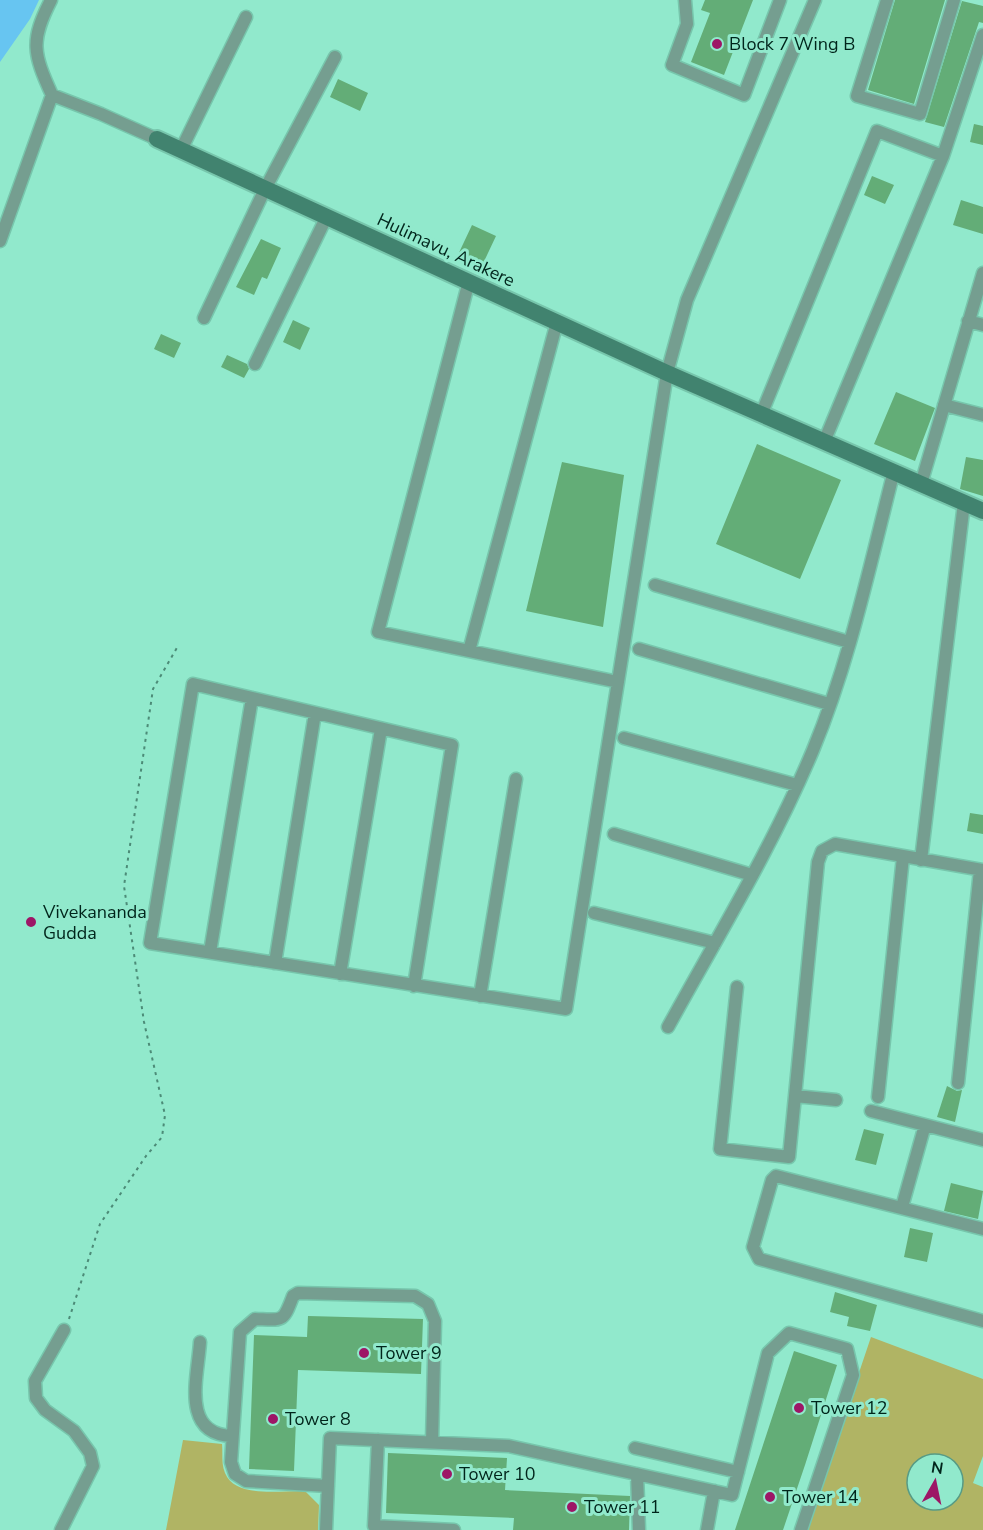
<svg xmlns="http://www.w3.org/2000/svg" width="983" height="1530" viewBox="0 0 983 1530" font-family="'Nunito Sans',sans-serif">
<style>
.green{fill:#b0b464;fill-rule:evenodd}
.water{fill:#67c5f1}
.building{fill:#63ad77}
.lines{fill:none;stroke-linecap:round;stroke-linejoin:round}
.street-casing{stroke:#77c6ac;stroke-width:15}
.secondary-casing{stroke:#77c6ac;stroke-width:20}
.path{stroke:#4c8b77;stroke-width:2;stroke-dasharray:3 4.5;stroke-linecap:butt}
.street{stroke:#759e90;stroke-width:12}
.secondary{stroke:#41836f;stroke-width:16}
.poi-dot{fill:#9d1666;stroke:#91e9cc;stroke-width:2}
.labels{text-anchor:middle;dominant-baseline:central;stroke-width:6;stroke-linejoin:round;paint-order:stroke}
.poi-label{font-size:18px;fill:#00251b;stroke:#91e9cc;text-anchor:start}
.street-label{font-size:18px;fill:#00251b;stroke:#91e9cc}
</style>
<rect width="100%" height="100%" fill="#91e9cc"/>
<path class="green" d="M871,1337L983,1379V1456L973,1483L983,1487V1530H806ZM917,1464H953V1500H917Z
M183,1440L222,1444C223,1453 221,1464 225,1473C235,1499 282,1490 305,1491L319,1505L318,1530H166Z"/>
<path class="water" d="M0,0H39L30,19L0,62Z"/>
<path class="building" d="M705,0H753L724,75L691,62L710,13L701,10Z
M895,0H945L914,104L868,90Z
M962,1L983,6V23L979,22L944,127L925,122Z
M338,79L368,93L360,111L330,97Z
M974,124L983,126V145L970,142Z
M872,176L894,185L885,204L864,195Z
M961,200L983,207V234L953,225Z
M472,225L496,236L480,270L456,259Z
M261,239L281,248L267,279L262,277L254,295L236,287Z
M293,320L310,328L300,350L283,342Z
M161,334L181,343L174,358L154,349Z
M227,355L247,364L249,369L244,378L221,367Z
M896,392L935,408L915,461L874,444Z
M757,444L841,480L800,579L716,544Z
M966,457L983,460V496L960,489Z
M562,462L624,475L603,627L526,611Z
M970,813L983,815V834L967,831Z
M947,1086L957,1091L962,1090L955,1122L937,1117Z
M864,1129L884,1134L876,1165L855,1160Z
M951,1183L983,1191L978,1219L944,1211Z
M910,1228L933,1233L927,1262L904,1257Z
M835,1292L877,1305L870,1331L847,1326L849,1317L830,1312Z
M308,1316L423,1319L421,1374L298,1370L294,1471L249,1469L254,1335L307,1337Z
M794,1351L837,1365L805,1465L783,1530H735Z
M388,1453L507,1458L505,1490L630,1496L629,1530H513L514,1518L386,1513Z"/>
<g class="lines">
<g class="street-casing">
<path id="street" d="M685,0L687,24L672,65L744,95L780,0
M887,0L857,96L920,114L954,0
M52,95L101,114L157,139
M181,150L246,17
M0,241L52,95C33,53 30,41 51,0
M469,281L378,632L618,682
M204,318L265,189L335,57
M968,321L983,325
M255,364L327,216
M944,405L983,415
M761,415L877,131L943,156
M824,442L943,156L983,35
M921,484L983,273
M655,585L849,642
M639,649L829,704
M469,651L557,322
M624,738L797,785
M614,834L752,875
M921,860L964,503
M594,913L715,943
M210,952L252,698
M275,963L315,713
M340,974L381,729
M414,986L452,745L193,684L150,943L566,1009L667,373L687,300L815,0
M737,987L720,1149L789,1157L818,862L822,851L835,844L983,870
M480,996L516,779
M668,1027C718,936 773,846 813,750C850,661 870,564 894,471
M958,1083L980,870
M795,1096L836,1100
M878,1097L903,857
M871,1111L983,1140
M902,1207L925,1125
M983,1229L776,1176L772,1180L753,1247L759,1259L983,1321
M200,1342C198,1376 180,1434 232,1436
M378,1440L374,1526L454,1530
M635,1448L738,1472
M637,1474L639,1530
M328,1486L246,1481L235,1474L231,1462L240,1332L255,1319C283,1320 283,1323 293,1296L298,1293L415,1296L428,1304L435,1321L432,1442
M61,1530L93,1466L90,1453L74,1431L45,1410L36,1398L35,1381L64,1330
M326,1530L330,1438L509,1446L732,1495L768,1353L789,1333L847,1349L853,1375L801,1530
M707,1530L714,1491"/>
</g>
<g class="secondary-casing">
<path id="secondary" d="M157,139L667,373L983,511"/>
</g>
<path class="path" d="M69,1319L100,1224L146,1156L162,1137L165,1115L144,1022L124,886L153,689L178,646"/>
<use href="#street" class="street"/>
<use href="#secondary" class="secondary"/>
</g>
<g class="poi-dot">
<circle cx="717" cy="44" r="6"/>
<circle cx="31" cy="922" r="6"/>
<circle cx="364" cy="1353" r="6"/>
<circle cx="799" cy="1408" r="6"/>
<circle cx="273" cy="1419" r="6"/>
<circle cx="447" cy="1474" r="6"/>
<circle cx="770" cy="1497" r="6"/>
<circle cx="572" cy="1507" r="6"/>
</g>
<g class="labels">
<g class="poi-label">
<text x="729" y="44">Block 7 Wing B</text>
<text x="43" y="912">Vivekananda<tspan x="43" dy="21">Gudda</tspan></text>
<text x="376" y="1353">Tower 9</text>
<text x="811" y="1408">Tower 12</text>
<text x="285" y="1419">Tower 8</text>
<text x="459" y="1474">Tower 10</text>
<text x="782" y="1497">Tower 14</text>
<text x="584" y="1507">Tower 11</text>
</g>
<g class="street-label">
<text transform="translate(446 250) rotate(25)">Hulimavu, Arakere</text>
</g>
</g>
<g transform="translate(935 1482) rotate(9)"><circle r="28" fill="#91e9cc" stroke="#579b85" stroke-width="1.5"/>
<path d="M0-4.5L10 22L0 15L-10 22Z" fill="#9d1666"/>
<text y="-9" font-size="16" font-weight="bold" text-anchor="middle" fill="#00251b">N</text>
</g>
</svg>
